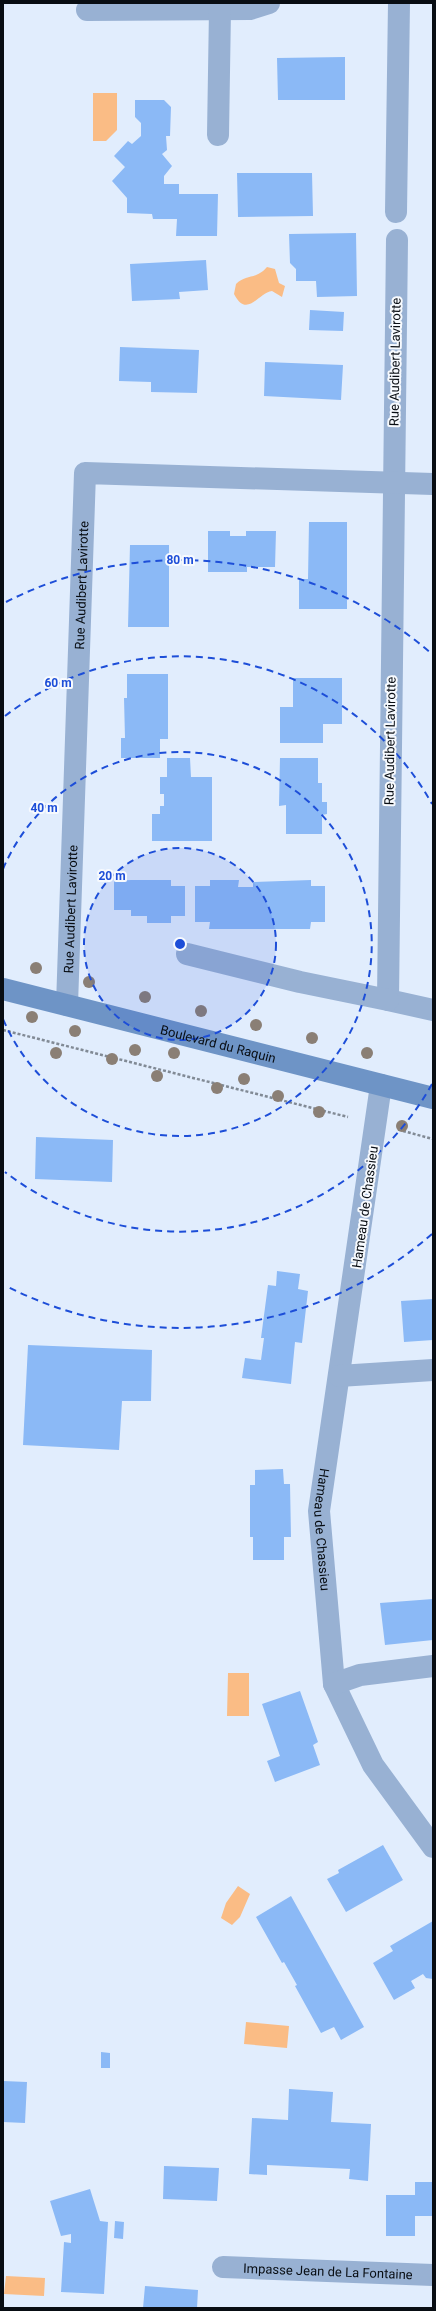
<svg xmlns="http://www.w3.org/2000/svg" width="436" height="2311" viewBox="0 0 436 2311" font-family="Roboto,sans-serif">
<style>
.water{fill:#fabc85}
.building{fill:#8bb9f6}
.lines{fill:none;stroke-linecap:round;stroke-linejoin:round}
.path{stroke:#818a95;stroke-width:2.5;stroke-dasharray:3 2;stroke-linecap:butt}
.street{stroke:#98b1d3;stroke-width:22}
.secondary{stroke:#6e94c6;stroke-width:22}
.tree{fill:#8a7f75}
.ring{fill:none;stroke:#1d4ed8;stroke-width:2;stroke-dasharray:7 5}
.labels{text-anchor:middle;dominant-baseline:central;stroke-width:4;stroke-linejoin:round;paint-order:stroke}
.street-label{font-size:13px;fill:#080d13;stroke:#f7fafe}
.centre{fill:#1d4ed8;stroke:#f7fafe;stroke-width:2}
.ring-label{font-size:12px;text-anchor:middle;font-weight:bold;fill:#1d4ed8;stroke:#f7fafe;stroke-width:4;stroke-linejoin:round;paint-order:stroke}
</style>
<rect width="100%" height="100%" fill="#e1edfd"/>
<path class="water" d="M93,93H117V130L106,141H93Z
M267,267L275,269L279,283L285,286L282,297L272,291C258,293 247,319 234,294L236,284C246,274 256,280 267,267Z
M228,1673H249V1716H227Z
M238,1886L250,1894L240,1917L232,1925L221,1918L226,1903Z
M246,2022L289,2026L287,2048L244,2044Z
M6,2276L45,2278L44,2296L4,2294Z"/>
<path class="building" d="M345,57V100H278L277,58Z
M135,100H164L171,107L170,136H166L167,150L162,154L172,166L164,176V184H179V194H218L217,236H176L177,219H153L152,214L127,213V198L112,181L125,167L114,156L128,141L132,144L141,136V123L135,117Z
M237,173H312L313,216L238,217Z
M356,233L357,296L317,297L316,281H296V269L290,263L289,234Z
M206,260L208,290L179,292L180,299L132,301L130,264Z
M310,310L344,312L343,331L309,330Z
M120,347L199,350L197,393L151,392V382L119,381Z
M265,362L343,365L341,400L264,396Z
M309,522H347V609H299V579H308Z
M208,531H230V536H246V531H276L275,567H247V572H208Z
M130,545H169V627H128Z
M127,674H168V739H160V758H121V738H125L124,698H127Z
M293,678H342V724H323V743H280V707H293Z
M167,758H190L191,777H212V841H152V814H160V806H164V794H160V777H167Z
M280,758H318V783H322V802H327V814L322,815V834H286V805L279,806Z
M131,880H171V886H185V916H171V923H147V916H131V910H114V881Z
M210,880H239L238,887H253V882L311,880V886H325V922H311L310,929H209L210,922H195V886H210Z
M36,1137L113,1140L112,1182L35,1179Z
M277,1271L300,1274L298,1289L308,1291L302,1343L295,1342L291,1384L242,1378L245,1358L261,1360L264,1338H261L268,1285L276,1286Z
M433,1299V1340L404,1342L401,1301Z
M28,1345L152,1350L151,1401H122L119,1450L23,1445Z
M283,1469L284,1484H290L291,1537H284V1560H253V1537H250V1485H255V1470Z
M433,1599V1640L385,1645L380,1603Z
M300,1691L318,1742L313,1745L320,1765L275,1782L267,1761L280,1756L262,1704Z
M383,1845L403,1880L346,1912L327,1879L339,1873L338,1870Z
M291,1896L364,2027L341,2040L334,2027L321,2033L295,1986L297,1985L284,1962L282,1963L256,1917Z
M433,1921V1979L426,1978L423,1974L411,1981L415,1988L394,2000L373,1963L393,1951L390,1946Z
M101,2052L110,2053V2068H101Z
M3,2081L27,2082L25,2123L3,2122Z
M289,2089L333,2092L331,2122L371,2124L368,2181L349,2179L350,2169L267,2165V2175L249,2174L252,2118L288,2120Z
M164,2166L219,2168L217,2201L163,2199Z
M415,2182H433V2216H415V2236H386V2195H415Z
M90,2189L100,2221L108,2222L104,2294L61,2292L64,2242L71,2243V2234L61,2236L50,2201Z
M115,2221L124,2222L123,2239L114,2238Z
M145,2286L198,2290L197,2308H143Z"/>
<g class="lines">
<path class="path" d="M3,1030L348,1117
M403,1131L433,1139"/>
<g class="street">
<path d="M87,10L250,9L269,3"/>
<path d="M218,135L220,9"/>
<path d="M396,212L399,3"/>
<path d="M397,240L388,1000L433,1010"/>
<path d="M187,954L300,982L388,1000"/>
<path id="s1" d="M67,1005L85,473L433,484"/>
<path id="s2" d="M381,1085L319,1511L334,1684L373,1765L433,1847"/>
<path d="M339,1376L433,1370"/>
<path d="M334,1684L360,1675L433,1666"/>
<path id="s3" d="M223,2267L433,2275"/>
</g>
<path class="secondary" id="s4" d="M3,989L433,1098"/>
</g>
<g class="tree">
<circle cx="36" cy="968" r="6"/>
<circle cx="89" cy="982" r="6"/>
<circle cx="145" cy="997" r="6"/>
<circle cx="201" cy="1011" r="6"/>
<circle cx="32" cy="1017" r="6"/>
<circle cx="256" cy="1025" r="6"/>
<circle cx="75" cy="1031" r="6"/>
<circle cx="312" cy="1038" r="6"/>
<circle cx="135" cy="1050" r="6"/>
<circle cx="56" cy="1053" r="6"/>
<circle cx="174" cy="1053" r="6"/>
<circle cx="367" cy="1053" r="6"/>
<circle cx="112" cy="1059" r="6"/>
<circle cx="157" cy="1076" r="6"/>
<circle cx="244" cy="1079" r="6"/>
<circle cx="217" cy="1088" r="6"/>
<circle cx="278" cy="1096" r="6"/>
<circle cx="319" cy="1112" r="6"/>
<circle cx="402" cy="1126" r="6"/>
</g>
<circle cx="180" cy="944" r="96" fill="#1d4ed8" fill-opacity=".12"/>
<g class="ring">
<circle cx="180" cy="944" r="96"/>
<path d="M3 869A192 192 0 1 1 3 1019"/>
<path d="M432 1084A288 288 0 0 1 5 1172M5 716A288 288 0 0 1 432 804"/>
<path d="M432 1234A384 384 0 0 1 6 1286M6 602A384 384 0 0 1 432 654"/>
</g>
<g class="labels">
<g class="street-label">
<text transform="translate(395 362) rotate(-89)">Rue Audibert Lavirotte</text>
<text stroke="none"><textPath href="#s1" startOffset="420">Rue Audibert Lavirotte</textPath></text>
<text transform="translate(390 741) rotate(-89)">Rue Audibert Lavirotte</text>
<text stroke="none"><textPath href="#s1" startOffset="96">Rue Audibert Lavirotte</textPath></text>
<text stroke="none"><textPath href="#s4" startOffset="222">Boulevard du Raquin</textPath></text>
<text transform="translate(365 1207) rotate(-82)">Hameau de Chassieu</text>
<text stroke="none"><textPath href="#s2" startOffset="449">Hameau de Chassieu</textPath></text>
<text stroke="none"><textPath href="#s3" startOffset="105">Impasse Jean de La Fontaine</textPath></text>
</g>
</g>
<circle cx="180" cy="944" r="6" class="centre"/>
<g class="ring-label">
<text x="180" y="564">80 m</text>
<text x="58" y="687">60 m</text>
<text x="44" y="812">40 m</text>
<text x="112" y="880">20 m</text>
</g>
<rect width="436" height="2311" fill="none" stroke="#080d13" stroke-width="8"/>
</svg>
